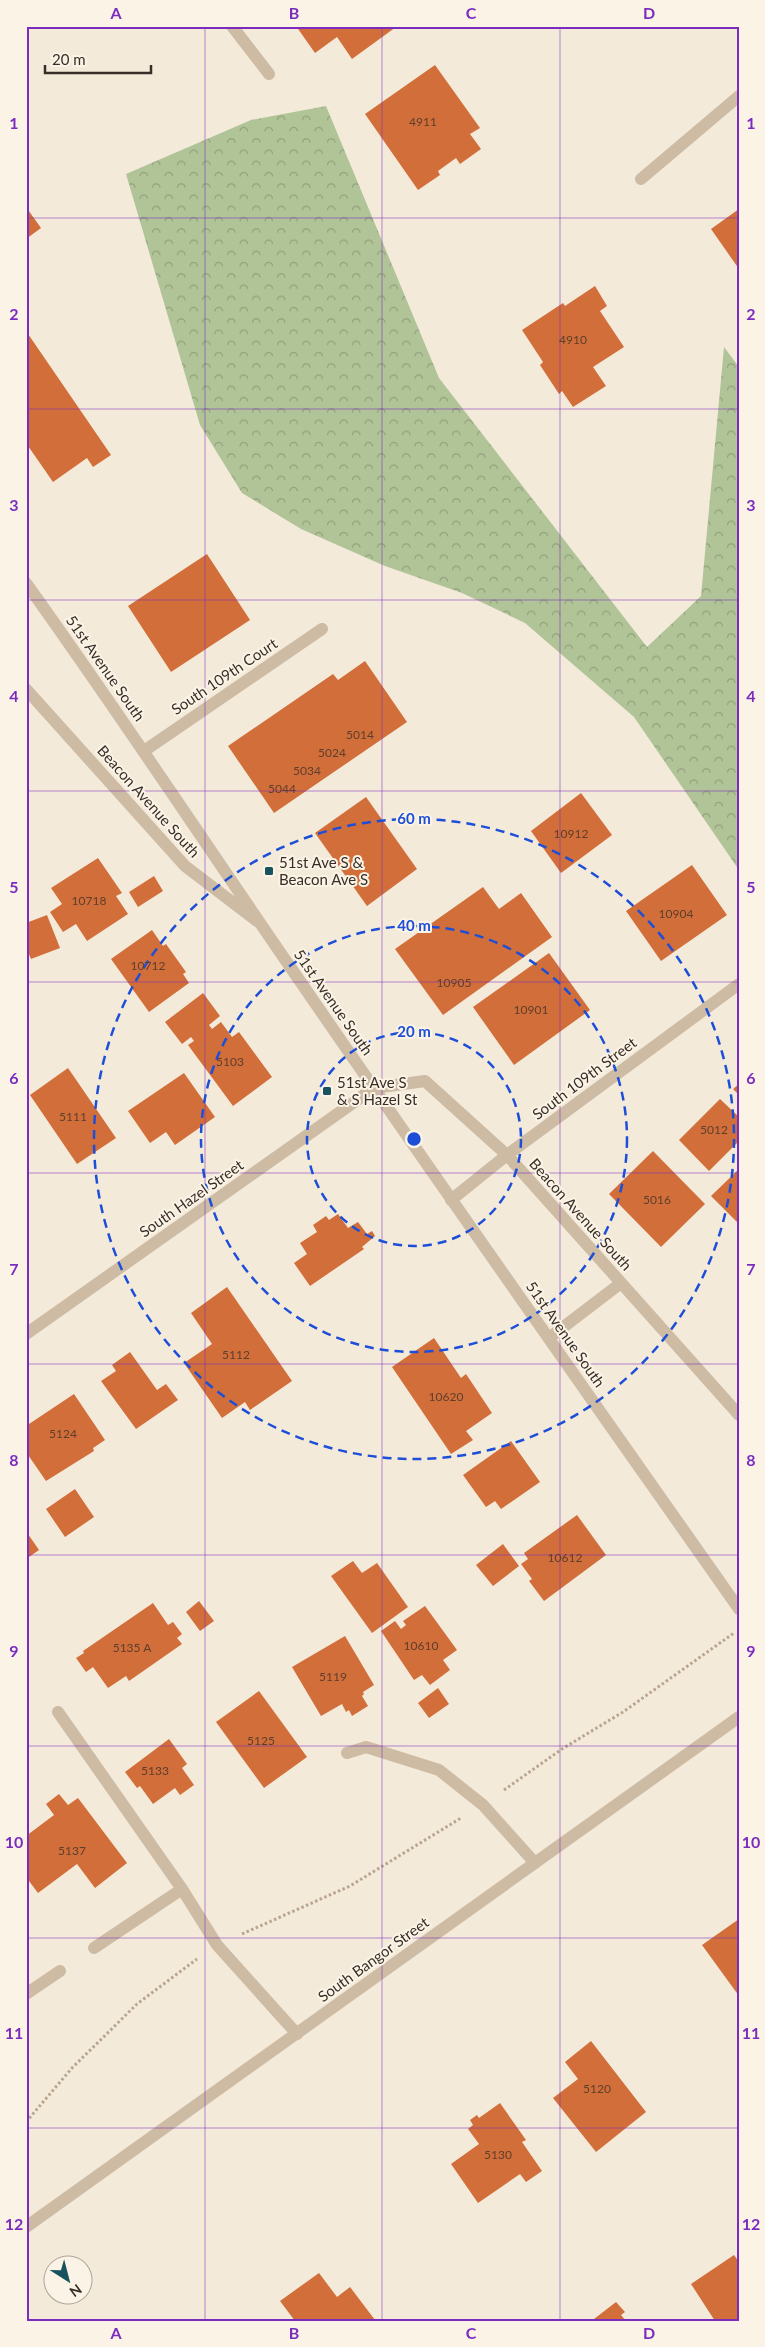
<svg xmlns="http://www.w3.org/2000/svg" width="765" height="2347" viewBox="0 0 765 2347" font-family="Lato,sans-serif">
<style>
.forest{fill:url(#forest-crowns)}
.building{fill:#d26e3a}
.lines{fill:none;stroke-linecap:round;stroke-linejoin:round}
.path{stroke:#b9a58e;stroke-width:3;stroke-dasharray:2.5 2.5;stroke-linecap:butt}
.service{stroke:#cdbba4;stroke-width:12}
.minor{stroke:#cdbba4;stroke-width:12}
.tertiary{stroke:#cdbba4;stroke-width:12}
.grid{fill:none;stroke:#7b2cbf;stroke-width:1;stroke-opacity:0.55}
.ring{fill:none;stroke:#1d4ed8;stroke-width:2.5;stroke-dasharray:9 6}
.poi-dot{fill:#18525e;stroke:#fbf4e6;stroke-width:2}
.labels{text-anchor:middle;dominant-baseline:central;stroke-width:4;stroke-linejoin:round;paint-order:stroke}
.number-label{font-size:12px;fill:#5e3e2c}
.street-label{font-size:15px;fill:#382e27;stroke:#fbf4e6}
.poi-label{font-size:15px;fill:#382e27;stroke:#fbf4e6;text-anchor:start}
.centre{fill:#1d4ed8;stroke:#fbf4e6;stroke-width:2.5}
.ring-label{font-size:15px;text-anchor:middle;font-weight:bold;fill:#1d4ed8;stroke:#fbf4e6;stroke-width:4;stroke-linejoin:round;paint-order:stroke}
.neatline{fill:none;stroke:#7b2cbf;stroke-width:2}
.grid-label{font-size:16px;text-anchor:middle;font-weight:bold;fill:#7b2cbf}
</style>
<defs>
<pattern id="forest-crowns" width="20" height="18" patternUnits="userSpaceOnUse" patternTransform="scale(1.25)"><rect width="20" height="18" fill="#b1c498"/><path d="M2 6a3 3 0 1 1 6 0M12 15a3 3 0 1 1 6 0" fill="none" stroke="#91a07c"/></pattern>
</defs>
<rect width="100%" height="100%" fill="#f4eada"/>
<path class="forest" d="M326,106L439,378L647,647L701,596L724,347L739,367V870L634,717L525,623L462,593L385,566L301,529L242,493L200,425L126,174L251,120Z"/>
<path class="building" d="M296,26H395L396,27L352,59L337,37L315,53Z
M435,65L480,128L470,134L481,149L460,164L456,158L438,171L440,175L418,190L365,114Z
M26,207L41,228L26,239Z
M739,209V269L711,229Z
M595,286L607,306L600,311L624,347L593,367L606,386L573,407L562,391L559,394L540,365L543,362L522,330L563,303L565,306Z
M26,331L111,455L93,467L87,458L53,482L26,443Z
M207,554L250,620L171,672L128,606Z
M365,661L407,722L274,813L228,746L333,674L338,680Z
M581,793L612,835L561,873L531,831Z
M366,797L417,869L367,906L315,833Z
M98,858L122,893L116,896L128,914L87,941L76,924L63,932L50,912L62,904L51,888Z
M692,865L727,915L661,961L626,911Z
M154,876L163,891L138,907L129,892Z
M483,887L499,909L521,893L552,937L443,1015L395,949Z
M47,915L60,948L31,959L26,947V923Z
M152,930L163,946L166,944L186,972L183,974L189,983L149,1012L111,959Z
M549,953L590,1010L514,1065L473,1007Z
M203,993L220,1016L209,1025L212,1029L221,1022L232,1037L239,1032L272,1077L233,1106L188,1045L194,1041L191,1037L182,1044L165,1022Z
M68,1068L116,1138L77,1164L30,1095Z
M184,1073L215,1117L175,1145L166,1132L150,1143L128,1111Z
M739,1084V1095L733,1089Z
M720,1099L739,1117V1141L709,1171L679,1140Z
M653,1151L705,1204L661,1247L609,1194Z
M739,1169V1224L711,1196Z
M338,1214L348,1228L358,1222L367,1234L372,1231L375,1236L362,1247L364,1249L310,1286L294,1263L307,1254L300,1243L317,1232L313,1225L326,1216L329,1220Z
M227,1287L292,1381L250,1410L245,1402L222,1418L184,1363L212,1344L191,1313Z
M434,1338L461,1378L466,1374L492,1413L466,1431L473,1440L451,1454L392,1367Z
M130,1352L157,1390L166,1384L178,1400L136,1429L101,1381L116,1371L112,1365Z
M74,1394L105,1440L93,1448L94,1451L46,1481L26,1452V1426Z
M511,1441L540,1482L501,1509L495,1501L486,1507L463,1475Z
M75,1489L94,1517L65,1537L46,1509Z
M577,1515L606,1555L544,1601L529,1581L532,1579L521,1564L528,1559L524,1553Z
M28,1534L39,1550L26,1559V1535Z
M503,1544L519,1566L493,1586L476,1565Z
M353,1561L362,1573L377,1563L408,1607L372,1633L331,1576Z
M199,1601L214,1621L200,1631L186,1612Z
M153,1603L168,1625L173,1622L182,1634L177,1638L182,1644L129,1681L126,1676L108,1688L93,1667L86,1672L76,1658L84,1653L83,1651Z
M425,1606L457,1650L443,1660L450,1670L430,1685L422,1675L414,1680L381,1631L395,1621L401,1629L406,1625L403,1621Z
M345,1636L374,1685L363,1692L364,1694L362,1696L368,1706L352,1716L349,1710L346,1712L342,1704L321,1716L292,1667Z
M438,1688L449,1704L429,1718L418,1703Z
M259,1691L307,1757L264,1788L216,1722Z
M169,1739L187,1764L182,1768L194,1785L180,1795L175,1788L153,1804L140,1786L137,1788L125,1772Z
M59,1794L68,1805L78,1798L127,1863L95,1888L77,1864L38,1893L26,1877V1836L54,1815L46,1804Z
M739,1919V1996L702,1945Z
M591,2041L646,2112L596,2152L553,2098L578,2079L565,2062Z
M500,2103L526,2140L522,2142L542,2171L526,2182L520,2174L478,2203L451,2164L479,2144L468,2129L473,2125L470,2120L477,2115L479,2118Z
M734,2255L739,2262V2321H715L691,2284Z
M319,2273L337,2297L350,2287L375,2320L295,2321L280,2301Z
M616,2302L625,2312L621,2315L626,2321H596L594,2319Z"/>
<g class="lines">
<path class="path" d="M504,1790L562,1749L623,1712L734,1633
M242,1934L350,1886L461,1818
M26,2122L72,2068L137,2004L197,1959"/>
<path class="service" d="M641,179L739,96
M58,1712L182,1889L217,1945L297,2034
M347,1753L366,1747L439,1770L483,1805L535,1863
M94,1948L182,1889
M26,1994L60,1971"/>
<path class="minor" d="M232,26L269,74
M26,689L185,866L257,921
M144,751L322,629
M451,1200L507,1155L739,984
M26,1334L374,1088L425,1081L507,1155L739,1415
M549,1338L621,1283"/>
<path class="tertiary" d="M26,583C118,711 204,842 293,971C440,1185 590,1397 739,1609
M26,2227L739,1717"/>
</g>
<path class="grid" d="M205,26V2321M382,26V2321M560,26V2321M26,218H739M26,409H739M26,600H739M26,791H739M26,982H739M26,1173H739M26,1364H739M26,1555H739M26,1746H739M26,1938H739M26,2128H739"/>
<g class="ring">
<circle cx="414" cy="1139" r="107"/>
<circle cx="414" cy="1139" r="213"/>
<circle cx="414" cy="1139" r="320"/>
</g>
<g class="poi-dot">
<rect x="264" y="866" width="10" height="10" rx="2.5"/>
<rect x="322" y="1086" width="10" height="10" rx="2.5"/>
</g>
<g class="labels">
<g class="number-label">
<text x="423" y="121">4911</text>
<text x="573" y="339">4910</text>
<text x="360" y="734">5014</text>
<text x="332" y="752">5024</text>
<text x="307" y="770">5034</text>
<text x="282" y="788">5044</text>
<text x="571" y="833">10912</text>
<text x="89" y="900">10718</text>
<text x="676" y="913">10904</text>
<text x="148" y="965">10712</text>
<text x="454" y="982">10905</text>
<text x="531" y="1009">10901</text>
<text x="230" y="1061">5103</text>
<text x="73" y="1116">5111</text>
<text x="714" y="1129">5012</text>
<text x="657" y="1199">5016</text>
<text x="236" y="1354">5112</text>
<text x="446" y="1396">10620</text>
<text x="63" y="1433">5124</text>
<text x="565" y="1557">10612</text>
<text x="421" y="1645">10610</text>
<text x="132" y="1647">5135 A</text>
<text x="333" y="1676">5119</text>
<text x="261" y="1740">5125</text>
<text x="155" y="1770">5133</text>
<text x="72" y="1850">5137</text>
<text x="597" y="2088">5120</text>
<text x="498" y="2154">5130</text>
</g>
<g class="street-label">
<text transform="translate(106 668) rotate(55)">51st Avenue South</text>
<text transform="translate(224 676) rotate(-34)">South 109th Court</text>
<text transform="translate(149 801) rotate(48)">Beacon Avenue South</text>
<text transform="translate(334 1002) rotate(55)">51st Avenue South</text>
<text transform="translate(584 1078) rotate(-37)">South 109th Street</text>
<text transform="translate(191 1198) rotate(-35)">South Hazel Street</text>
<text transform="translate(581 1214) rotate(48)">Beacon Avenue South</text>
<text transform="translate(566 1334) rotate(55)">51st Avenue South</text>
<text transform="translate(373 1959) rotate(-36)">South Bangor Street</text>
</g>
<g class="poi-label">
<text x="279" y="862">51st Ave S &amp;<tspan x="279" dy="17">Beacon Ave S</tspan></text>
<text x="337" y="1082">51st Ave S<tspan x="337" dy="17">&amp; S Hazel St</tspan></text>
</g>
</g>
<circle cx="414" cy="1139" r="8" class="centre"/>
<g class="ring-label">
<text x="414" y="824">60 m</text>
<text x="414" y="931">40 m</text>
<text x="414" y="1037">20 m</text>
</g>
<rect width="765" height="2347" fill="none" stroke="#fbf4e6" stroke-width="55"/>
<g transform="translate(68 2280) rotate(144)"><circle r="24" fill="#fbf4e6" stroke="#ada59a"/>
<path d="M0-4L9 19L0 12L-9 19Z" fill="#18525e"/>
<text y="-8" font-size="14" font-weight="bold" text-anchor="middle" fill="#382e27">N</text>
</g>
<path d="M45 65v8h106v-8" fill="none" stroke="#382e27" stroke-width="2.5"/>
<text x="52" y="65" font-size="15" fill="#382e27" stroke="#fbf4e6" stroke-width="4" paint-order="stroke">20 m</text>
<rect x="28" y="28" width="710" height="2292" class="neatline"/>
<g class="grid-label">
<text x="116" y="19">A</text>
<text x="294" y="19">B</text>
<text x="471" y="19">C</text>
<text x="649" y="19">D</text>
<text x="14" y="129">1</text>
<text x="751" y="129">1</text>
<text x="14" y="320">2</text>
<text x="751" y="320">2</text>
<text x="14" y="511">3</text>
<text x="751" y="511">3</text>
<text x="14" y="702">4</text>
<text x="751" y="702">4</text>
<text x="14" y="893">5</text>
<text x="751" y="893">5</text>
<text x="14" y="1084">6</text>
<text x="751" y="1084">6</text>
<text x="14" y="1275">7</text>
<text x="751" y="1275">7</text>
<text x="14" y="1466">8</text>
<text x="751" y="1466">8</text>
<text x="14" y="1657">9</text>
<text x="751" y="1657">9</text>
<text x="14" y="1848">10</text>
<text x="751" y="1848">10</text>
<text x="14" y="2039">11</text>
<text x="751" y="2039">11</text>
<text x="14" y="2230">12</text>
<text x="751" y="2230">12</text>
<text x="116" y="2339">A</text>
<text x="294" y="2339">B</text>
<text x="471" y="2339">C</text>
<text x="649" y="2339">D</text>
</g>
</svg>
